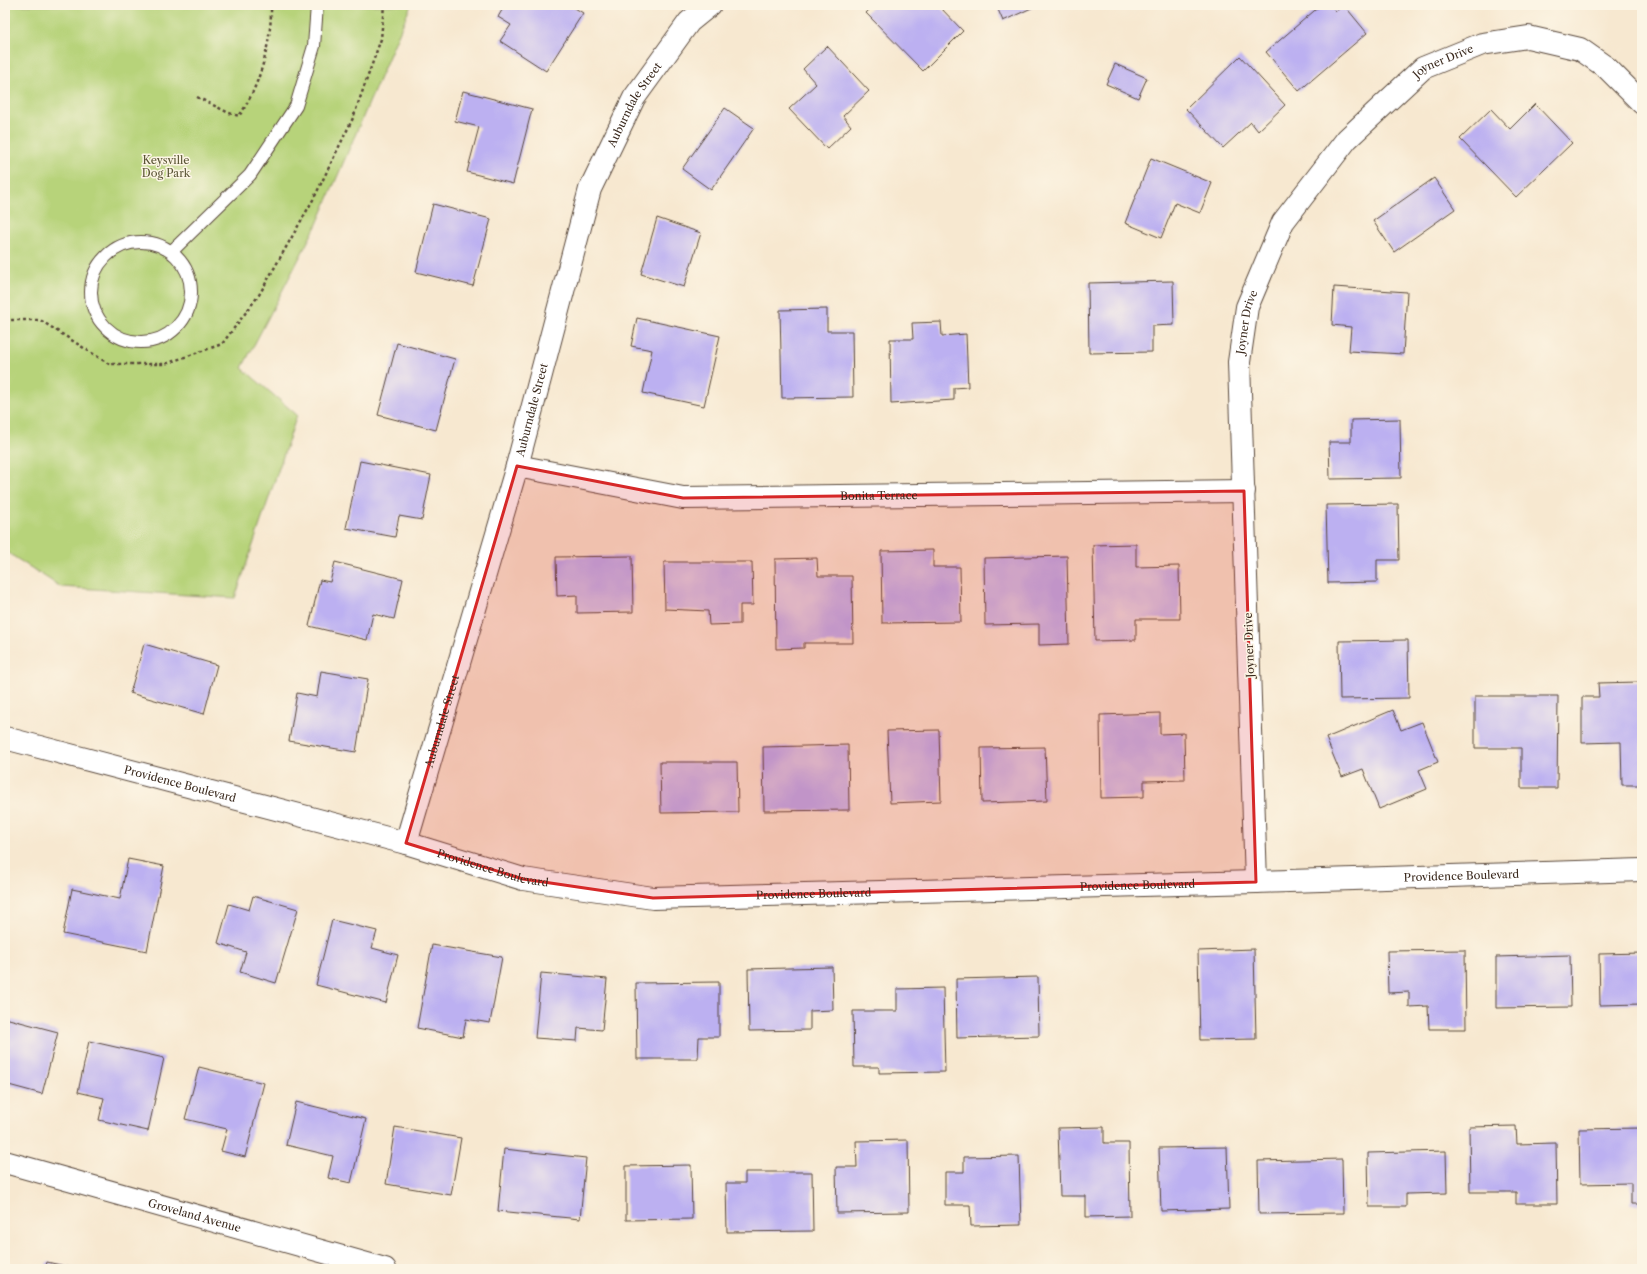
<svg xmlns="http://www.w3.org/2000/svg" width="1647" height="1274" viewBox="0 0 1647 1274" font-family="'Libre Caslon Text',serif">
<style>
.green{fill:#b7d37a;stroke:#797e4c}
.building{fill:#bcb0f1}
.lines{fill:none;stroke-linecap:round;stroke-linejoin:round}
.service-casing{stroke:#574639;stroke-width:14}
.minor-casing{stroke:#574639;stroke-width:24}
.secondary-casing{stroke:#574639;stroke-width:24}
.path{stroke:#574639;stroke-width:2.5;stroke-dasharray:3 3;stroke-linecap:butt}
.service{stroke:#fff;stroke-width:12}
.minor{stroke:#fff;stroke-width:22}
.secondary{stroke:#fff;stroke-width:22}
.marked{fill:#d62828;fill-opacity:0.2;stroke:#d62828;stroke-width:3;stroke-linejoin:round}
.labels{text-anchor:middle;dominant-baseline:central;stroke-width:3;stroke-linejoin:round;paint-order:stroke}
.street-label{font-size:11px;fill:#3b2a1e;stroke:#fcf5e5}
.park-label{font-size:11px;fill:#5a5435;stroke:#fcf5e5}
</style>
<rect width="100%" height="100%" fill="#fcf5e5"/>
<filter id="ink" filterUnits="userSpaceOnUse"><feTurbulence type="fractalNoise" baseFrequency=".025" numOctaves="2"/><feDisplacementMap in="SourceGraphic" scale="8" xChannelSelector="R" yChannelSelector="G"/><feConvolveMatrix kernelMatrix="1 2 1 2 8 2 1 2 1" color-interpolation-filters="sRGB"/></filter>
<filter id="wash" filterUnits="userSpaceOnUse"><feTurbulence type="fractalNoise" baseFrequency=".012" numOctaves="4" result="noise"/><feDisplacementMap in="SourceGraphic" scale="16" xChannelSelector="R" yChannelSelector="G"/><feGaussianBlur stdDeviation="0.9" result="paint"/><feColorMatrix in="noise" values="0 0 0 0 0 0 0 0 0 0 0 0 0 0 0 0 0 1.4 0 .05"/><feComposite in="paint" operator="in"/></filter>
<g filter="url(#wash)">
<rect width="100%" height="100%" fill="#f7e8d0"/>
<path class="green" d="M5,5H411L317,224L242,368L297,415L235,598L61,587L5,551Z"/>
<g id="blocks">
<path class="building" d="M505,5H570L583,13L546,71L500,41L511,25L498,17Z
M874,5H938L963,31L923,71L866,13Z
M996,5H1038L1003,21Z
M1321,5H1330L1336,11L1344,5L1367,33L1299,91L1266,52Z
M827,46L869,91L843,116L851,126L827,149L789,109L816,84L803,69Z
M1240,56L1285,105L1258,131L1251,122L1223,148L1186,109Z
M1115,64L1147,78L1138,98L1106,84Z
M463,91L532,109L513,184L467,172L479,127L455,121Z
M1535,104L1572,143L1516,197L1460,139L1491,109L1510,129Z
M725,108L754,128L711,190L682,169Z
M1151,158L1212,183L1200,213L1175,203L1161,238L1125,223Z
M1434,178L1455,209L1394,252L1373,221Z
M433,204L491,219L473,286L416,272Z
M657,218L701,233L684,287L641,274Z
M1173,281L1174,325L1152,326V352L1089,353L1088,283Z
M1334,287L1407,292L1403,354L1349,351L1351,327L1332,325Z
M827,309V331H852L853,397L782,398L780,310Z
M637,318L720,336L704,406L643,393L652,350L631,346Z
M941,322L942,336L966,334L968,387L954,388V400L891,404L890,339H913L912,323Z
M397,343L455,359L436,430L378,415Z
M1400,419L1401,478L1330,479L1329,442H1351V420Z
M360,461L431,475L422,520L399,516L395,537L346,528Z
M1398,504L1399,560H1377V582L1328,583L1326,505Z
M1136,544V567L1179,566L1180,619H1136V640L1095,641L1093,545Z
M933,550V567H960L961,622L882,623L881,551Z
M632,556L633,612L577,613V595L557,596L556,557Z
M1067,556L1069,644L1039,645V624L985,625L984,558Z
M817,558L818,576H852L853,643H804V648L776,649L775,559Z
M335,562L403,579L394,619L373,614L367,640L309,626L320,580L330,582Z
M664,562H752L753,605H740V624L709,625L708,611L665,609Z
M1408,640L1409,698L1340,699L1339,641Z
M144,644L217,665L204,714L130,693Z
M321,671L368,679L356,752L289,741L297,693L317,697Z
M1639,682L1640,698H1642V785H1622L1621,742L1582,743V697H1599L1598,683Z
M1475,696H1558L1557,788H1521V748H1475Z
M1393,710L1401,730L1422,722L1438,762L1419,770L1427,789L1379,809L1363,769L1342,777L1326,738Z
M1160,713V734L1184,733L1185,780L1144,781V797L1101,798L1100,715Z
M939,730L941,801L890,803L887,731Z
M848,745L849,810L764,811L763,747Z
M1045,747L1047,801L982,803L981,748Z
M660,762H737L738,812L661,813Z
M128,859L164,866L147,951L63,934L72,889L120,899Z
M253,896L298,909L276,983L240,972L246,952L218,943L229,904L249,910Z
M332,920L377,931L372,948L398,955L386,1003L316,985Z
M432,945L502,957L490,1023L466,1019L463,1037L417,1028Z
M1254,949L1256,1039L1200,1040L1198,951Z
M1465,950L1466,1029H1429L1428,1006L1409,1007V992L1388,993L1387,951Z
M1642,953V1004L1600,1005L1599,954Z
M1570,955L1571,1007L1496,1008V957Z
M832,967L833,1010L810,1011V1030L749,1031L748,969Z
M541,973L607,979L602,1030L578,1028L577,1041L535,1038Z
M1038,977L1039,1036L957,1038L956,979Z
M719,982V1037H699L698,1059H637L636,983Z
M943,988L945,1072L879,1073V1067H854L853,1011H897V989Z
M5,1018L58,1032L42,1094L5,1084Z
M89,1041L164,1058L148,1131L99,1120L104,1098L78,1092Z
M199,1067L264,1083L245,1157L221,1151L227,1129L185,1119Z
M296,1102L366,1119L351,1183L328,1178L333,1156L286,1145Z
M1516,1126L1517,1144L1556,1143L1557,1204H1516V1192H1470L1469,1127Z
M395,1127L461,1138L451,1195L386,1184Z
M1104,1127V1143H1129L1130,1216L1086,1217V1196H1060L1058,1128Z
M1642,1128V1204H1631V1183L1580,1184L1579,1129Z
M908,1140L909,1212L837,1213L836,1167H857L856,1141Z
M1227,1147L1229,1209L1161,1211L1159,1148Z
M504,1149L586,1158L580,1219L498,1211Z
M1446,1151L1447,1193L1406,1194V1207H1369L1368,1153Z
M1019,1156L1021,1225L971,1226L970,1205H945V1172H964V1157Z
M1342,1159L1343,1213L1259,1214L1258,1161Z
M691,1165L692,1219L626,1220V1166Z
M745,1172H812L813,1231L727,1232L726,1183H745Z
M47,1262L74,1268V1269H45Z"/>
</g>
</g>
<g filter="url(#ink)">
<use href="#blocks" fill-opacity="0" stroke="#574639" stroke-width="1"/>
<g class="lines">
<g class="service-casing">
<path id="service" d="M91 292a50 50 0 1 1 100 0a50 50 0 1 1-100 0Z
M171,252L250,175L296,106L314,46L317,5"/>
</g>
<g class="minor-casing">
<g id="minor">
<path id="s1" d="M517,466L683,498L1244,491"/>
<path id="s2" d="M406,843L517,466L590,189L634,98L689,22L710,5"/>
<path id="s3" d="M1256,882L1239,362L1247,307L1283,222L1347,139L1423,68L1482,44L1528,37L1580,49L1607,68L1642,103"/>
<path id="s4" d="M5,1162L385,1269"/>
</g>
</g>
<g class="secondary-casing">
<g id="secondary">
<path id="s5" d="M5,738L406,843L523,879L653,898L1256,882L1642,870"/>
</g>
</g>
<path class="path" d="M197,97L229,113L239,116C260,87 272,40 271,5
M5,320H40L109,364H165L222,344L259,295L314,198L353,118L381,39L384,5"/>
<use href="#service" class="service"/>
<use href="#minor" class="minor"/>
<use href="#secondary" class="secondary"/>
</g>
</g>
<path class="marked" d="M517,466L683,498L1244,491L1256,882L653,898L523,879L406,843Z"/>
<g class="labels">
<g class="street-label">
<text stroke="none"><textPath href="#s3" startOffset="898">Joyner Drive</textPath></text>
<text stroke="none"><textPath href="#s2" startOffset="775">Auburndale Street</textPath></text>
<text stroke="none"><textPath href="#s3" startOffset="561">Joyner Drive</textPath></text>
<text stroke="none"><textPath href="#s2" startOffset="451">Auburndale Street</textPath></text>
<text stroke="none"><textPath href="#s1" startOffset="365">Bonita Terrace</textPath></text>
<text transform="translate(1249 645) rotate(-92)">Joyner Drive</text>
<text stroke="none"><textPath href="#s2" startOffset="127">Auburndale Street</textPath></text>
<text stroke="none"><textPath href="#s5" startOffset="181">Providence Boulevard</textPath></text>
<text stroke="none"><textPath href="#s5" startOffset="505">Providence Boulevard</textPath></text>
<text stroke="none"><textPath href="#s5" startOffset="1477">Providence Boulevard</textPath></text>
<text stroke="none"><textPath href="#s5" startOffset="1153">Providence Boulevard</textPath></text>
<text stroke="none"><textPath href="#s5" startOffset="829">Providence Boulevard</textPath></text>
<text stroke="none"><textPath href="#s4" startOffset="197">Groveland Avenue</textPath></text>
</g>
<g class="park-label">
<text x="166" y="160">Keysville<tspan x="166" dy="13">Dog Park</tspan></text>
</g>
</g>
<rect width="1647" height="1274" fill="none" stroke="#fcf5e5" stroke-width="20"/>
</svg>
